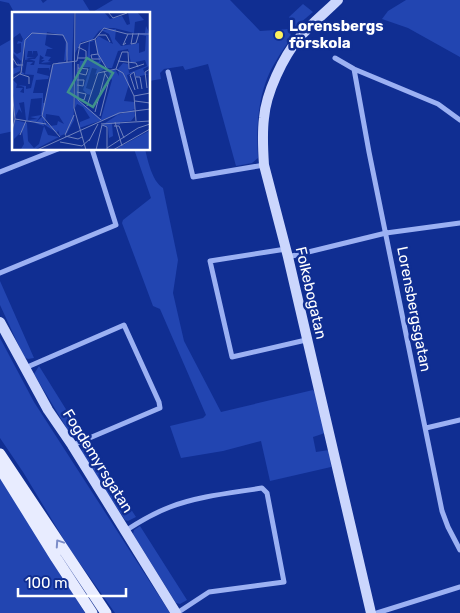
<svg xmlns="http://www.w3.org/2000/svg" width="460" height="613" viewBox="0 0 460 613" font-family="Rubik,sans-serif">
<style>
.green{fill:#2245b1}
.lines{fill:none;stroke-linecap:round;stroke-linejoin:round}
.street{stroke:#9cb1f3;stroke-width:5}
.secondary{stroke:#cbd6fd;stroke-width:10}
.primary{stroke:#e8ecff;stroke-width:11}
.oneway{stroke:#7c8dc8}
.poi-dot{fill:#fff25e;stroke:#102e92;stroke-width:2}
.labels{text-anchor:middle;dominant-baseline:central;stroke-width:5;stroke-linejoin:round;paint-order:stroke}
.poi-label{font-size:15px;font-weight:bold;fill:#fff;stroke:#102e92;text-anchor:start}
.street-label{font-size:15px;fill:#fff;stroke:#102e92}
.inset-road{fill:none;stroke:#7082be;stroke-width:1}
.view{fill:#3f918b;fill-opacity:0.15;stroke:#3f918b;stroke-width:2.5}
.inset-edge{fill:none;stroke:#fff;stroke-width:2.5}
</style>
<rect width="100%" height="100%" fill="#102e92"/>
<path class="green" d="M0,0H41L43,3L47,0H83L91,13L113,0H230L260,31L290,29L291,38C286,46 280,53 276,61C258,89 256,126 258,158L252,163L236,166L208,64L185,70L183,66L164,69L160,73L161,79L149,81V14H15L9,3L0,1Z
M406,0H460V57L408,28L382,19L388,11Z
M303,4L313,12L299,24L297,28L290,23L289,17Z
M14,38V131L0,134V46Z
M134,149H145C148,161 152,181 163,188L178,260L173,293L184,341L221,412L313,390L315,392L325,433L313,437L316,452L329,450L331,467L270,481L261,441L223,451L181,458L170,426L203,418L206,415L160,309L153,306L122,223L123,220L151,198Z
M0,281L34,358L28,359L24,357L0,305Z
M0,338L34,402L170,613H115L69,548L23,472L0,438Z
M39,366L82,435L75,438L72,437L34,374Z
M88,443L136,517L128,521L125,520L81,453L82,448Z
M0,476L85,613H0Z
M140,526L187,600L180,604L176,603L133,534L134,530Z"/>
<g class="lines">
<path class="street" d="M335,58L354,69L438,104L460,120
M354,69L369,152L442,511L448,527L460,550
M168,72L193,177L264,165
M0,172L58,149
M286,249L210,261L232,357L306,340
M288,257L386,233L460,223
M0,273L116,225L92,149
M25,368L124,325L159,402L160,408L73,445
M426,428L460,420
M125,531C139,522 154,513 170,507C199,496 231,493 262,488L267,493L284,582L209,592L177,613
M377,613L460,587"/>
<path class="secondary" d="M338,0C326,12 311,24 299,38C283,57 266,93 264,118C262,134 263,150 264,165L288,257L371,613
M0,322L48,410L72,445L176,613"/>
<path class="primary" d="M0,454L106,613
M0,468L56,558L92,613"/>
</g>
<defs><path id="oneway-chevron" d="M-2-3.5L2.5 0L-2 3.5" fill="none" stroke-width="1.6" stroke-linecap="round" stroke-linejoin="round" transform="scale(1.25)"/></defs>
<use class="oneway" href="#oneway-chevron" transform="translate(59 543) rotate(-124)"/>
<circle class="poi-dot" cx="279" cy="35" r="5"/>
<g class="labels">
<g class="poi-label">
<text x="289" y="26">Lorensbergs<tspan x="289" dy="17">förskola</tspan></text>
</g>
<g class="street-label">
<text transform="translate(311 293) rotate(77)">Folkebogatan</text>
<text transform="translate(414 309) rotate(79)">Lorensbergsgatan</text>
<text transform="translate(98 461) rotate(58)">Fogdemyrsgatan</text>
</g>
</g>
<g transform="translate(12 12)">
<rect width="138" height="138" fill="#102e92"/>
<path d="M0,0H62L60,49L55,48L56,38L54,48L52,49L54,28L50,23L35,20L33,33L41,37H35L33,44L39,45L36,49L39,50L29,51L33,48H29L32,46L28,43L27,52L39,53L37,59V56H26L25,61L37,64L36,67L24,68L21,81H31V91H33L40,54L47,50H60L62,108L55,121L48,124L46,118L45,121L33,113L30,106L32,114L23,111L30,105V102L24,110L14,108L12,90L7,91L10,101L7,97L3,106L0,67L5,72L4,76H11L8,80L12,81V75L6,73L14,74V77L19,76L22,63L9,62L13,47V31L8,59L0,63V57L8,54H5L1,50L6,53L5,49L8,53L9,49L0,40ZM8,21L11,27L10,30L6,29L5,32L9,31V40L5,42L2,40L1,26ZM16,39H20V43L21,39H25L26,43L23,47H17L23,49L22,53H18L21,50H15L13,62L10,60L13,48L17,47L14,46H23L15,45ZM30,86L29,103L18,105L26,107L16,108L19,87ZM34,102L47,104L52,112L46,109L45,113L38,114L33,110ZM64,0H92L98,7L110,4L115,13L118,12L116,0H125L132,8L123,10L122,21H133L134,14L137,20V54L131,57L133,62H137L124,65L123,60L115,63L117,72L112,89L122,90L123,97L67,116L68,110L78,106L71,95L65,92L63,96L64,50L66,88L89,107L100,68L96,60L103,57L107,64L106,57L111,51L116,52L117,61L135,54L133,48L119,51L116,37L106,39L100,56H95L90,49L87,52L92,57L83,63L85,57L80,56L74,76L80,78L79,83L75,82L71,78L78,55H67L68,49H75L77,29L83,30H78V48L87,50L83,30L86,24L101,32L97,22L89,18L104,17L103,27L109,34L127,31V41L133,39L134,24L102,16H92L87,19L80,28L69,30L63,41ZM122,98L123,104L119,109L108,110V113L100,111L101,124L97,126L96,115L90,113L110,100ZM3,108L15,111L16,129L22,136L27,132L32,114L36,123L47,125L24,137H9L12,132L10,119L2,127V137L0,122ZM137,119V137L102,138Z" fill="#2245b1" fill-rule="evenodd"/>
<path class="inset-road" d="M63,0L62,96L74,138M96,0L101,6L115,1M121,21L119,32L124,31L127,21M86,23H94L98,30M83,27L86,42L95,57M114,31L111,33L116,22M66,35L74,39V46H66M86,42L79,43L80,47H88M0,45L5,53H11M106,49L124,51L126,55M66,52V88L89,108M104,57L110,40H116L117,57L132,52M65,61L74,63L76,57L66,56M8,62L17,65V72M124,65H128L130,77M0,67L9,61L13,28L20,21L51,23L55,31V50M65,68H72L71,74L65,73M135,76L133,60L138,57M123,78L118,63L122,60L126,77M0,79L3,107L0,119M65,80L74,82L72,88L65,86M122,84L138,81M123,89L138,91M75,94L86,61L104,57L111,61L122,84L124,109M83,100L93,62M88,104L97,68L92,60M3,107L34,112M103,110L110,134M89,112L138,109M102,114H107L112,126M8,123L14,109M53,123L62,103M53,124L66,127L70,125M48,125L30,104L41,52L65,49L68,32L83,27L92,16L115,22H138M77,129L86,112M48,130L70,134L78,127M95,136L126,116L138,112M25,138L107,101L138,97M84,138L90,113L95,115V138M101,138L138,117"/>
<path class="view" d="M75,46L101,61L81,95L56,80Z"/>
<rect width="138" height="138" class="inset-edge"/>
</g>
<path d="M18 588v8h108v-8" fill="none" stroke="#ffffff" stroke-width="2.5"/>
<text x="25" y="588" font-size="15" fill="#ffffff" stroke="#102e92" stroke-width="4" paint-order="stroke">100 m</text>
</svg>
